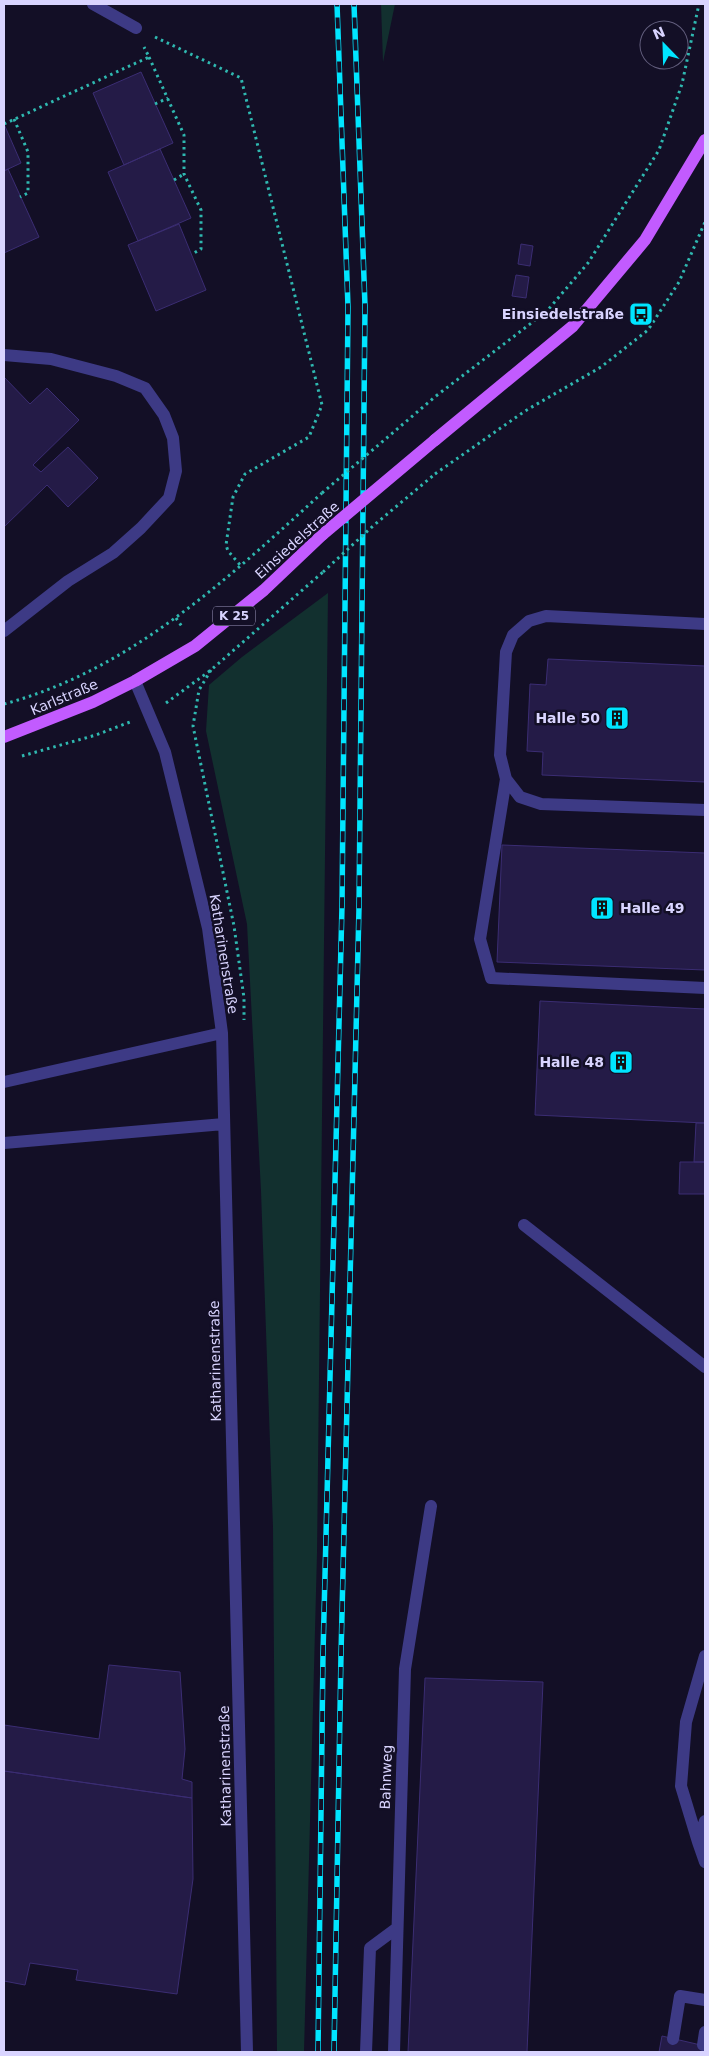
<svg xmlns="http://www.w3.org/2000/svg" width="709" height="2056" viewBox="0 0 709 2056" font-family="'DejaVu Sans',sans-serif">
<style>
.green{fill:#12302f}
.building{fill:#241b47;stroke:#3b2d73}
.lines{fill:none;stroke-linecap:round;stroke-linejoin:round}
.path{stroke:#2fb8b0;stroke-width:3;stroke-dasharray:2.5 4;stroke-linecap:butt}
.minor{stroke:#3d3a85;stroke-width:12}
.major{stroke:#c25bff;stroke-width:12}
.rail-casing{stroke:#00e5ff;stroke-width:5.5}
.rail{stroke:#130f26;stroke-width:4;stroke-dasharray:11;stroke-linecap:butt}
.path-bridge{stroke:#2fb8b0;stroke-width:3;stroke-dasharray:2.5 4;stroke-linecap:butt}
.major-bridge{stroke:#c25bff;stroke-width:12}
.labels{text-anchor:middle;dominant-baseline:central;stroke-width:5;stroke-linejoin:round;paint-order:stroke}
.shield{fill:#130f26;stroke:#9e99be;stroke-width:1}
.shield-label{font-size:12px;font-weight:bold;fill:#d9d4ff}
.poi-label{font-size:14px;font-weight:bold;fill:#d9d4ff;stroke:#130f26;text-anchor:end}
.street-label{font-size:14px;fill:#d9d4ff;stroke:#130f26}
</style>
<rect width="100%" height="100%" fill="#130f26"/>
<path class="green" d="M381,4H395L383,62Z
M328,593L317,1553L304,2052H277L273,1527L261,1191L247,924L206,731L209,685L242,657Z"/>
<path class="building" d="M141,72L173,143L124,165L93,93Z
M4,124L21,163L4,171Z
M160,149L191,218L138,241L108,172Z
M8,169L39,237L4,253V171Z
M179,224L206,290L156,311L128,245Z
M521,244L533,246L530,266L518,264Z
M516,275L529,277L526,298L512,296Z
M4,377L30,404L47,388L79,420L33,465L41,472L68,447L98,478L68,507L47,485L4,527Z
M548,659L705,666V782L542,775L543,752L527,751L530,684L546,685Z
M502,845L705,853V970L497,962Z
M540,1001L705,1009V1123L535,1115Z
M696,1123H705V1162H694Z
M680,1162H705V1194H679Z
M109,1665L180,1672L185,1749L182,1779L192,1782V1798L4,1771V1725L99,1739Z
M425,1678L543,1682L527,2052H408Z
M4,1771L192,1798L193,1879L177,1994L76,1980L78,1970L30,1963L25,1985L4,1981Z
M662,2036L705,2046V2052H659Z"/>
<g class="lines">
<path class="path" d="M155,37L241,78L322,405L309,437L245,474L233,497L226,545L228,551L241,566
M149,57L184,135V174L201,210V249L194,253
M155,104L168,98
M14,119L28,152V193L20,197
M4,124L149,57L144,47
M174,180L184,174
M436,396L547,311L588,263L659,150L682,84L699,4
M435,474L525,411L601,367L648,330L679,282L705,222
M176,618L183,628
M211,670L199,690L193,726L234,926L244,998V1020
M166,703L211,670L323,572
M4,704C131,670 227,579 322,493
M22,756L96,735L130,722"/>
<path class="minor" d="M93,4L136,28
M4,355L51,359L116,376L145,388L164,415L173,438L176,471L169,498L141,528L113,553L68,581L4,631
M705,624L546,616L529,621L513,635L506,652L500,755L506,779L520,797L541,804L705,810
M135,681L165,752L208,928L222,1033L247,2052
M506,779L480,939L491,978L705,988
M4,1082L222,1033
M4,1143L224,1124
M524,1225L705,1367
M705,1821L698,1842L705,1862
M698,1842L681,1786L686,1722L705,1656
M673,2039L680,1996L705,2000
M703,2045L705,2032
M366,2052L370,1948L397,1928
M394,2052L405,1669L431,1506"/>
<path class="major" d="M435,440L573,326L645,240L705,140
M4,737L93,702L135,681L195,646L264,590L322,535"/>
<g class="rail-casing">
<path id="rail" d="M318,2052L323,1654L342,906L348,307L337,4
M334,2052L341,1655L359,908L365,306L354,4"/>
</g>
<use href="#rail" class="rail"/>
<path class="path-bridge" d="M322,493L436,396
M323,572L373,526L435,474"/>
<path class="major-bridge" d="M322,535L435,440"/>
</g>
<defs>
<g id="bus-square" transform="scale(1.25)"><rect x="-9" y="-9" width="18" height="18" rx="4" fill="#00e5ff" stroke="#130f26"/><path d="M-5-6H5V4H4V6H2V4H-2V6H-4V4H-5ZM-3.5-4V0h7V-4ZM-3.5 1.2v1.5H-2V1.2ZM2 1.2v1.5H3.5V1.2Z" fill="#111"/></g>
<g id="building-square" transform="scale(1.25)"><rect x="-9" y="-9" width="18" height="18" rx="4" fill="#00e5ff" stroke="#130f26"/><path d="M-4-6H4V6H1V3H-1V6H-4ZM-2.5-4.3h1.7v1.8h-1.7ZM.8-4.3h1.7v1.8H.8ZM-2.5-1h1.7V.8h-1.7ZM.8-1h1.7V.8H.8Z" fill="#111"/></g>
</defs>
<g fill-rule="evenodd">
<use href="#bus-square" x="641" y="314"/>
<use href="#building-square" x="617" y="718"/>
<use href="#building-square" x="602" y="908"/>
<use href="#building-square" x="621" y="1062"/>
</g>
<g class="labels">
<rect class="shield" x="213" y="606.5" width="42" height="19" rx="4"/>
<g class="shield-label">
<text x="234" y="616">K 25</text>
</g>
<g class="poi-label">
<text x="624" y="314">Einsiedelstraße</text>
<text x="600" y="718">Halle 50</text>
<text x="620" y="908" text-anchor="start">Halle 49</text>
<text x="604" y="1062">Halle 48</text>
</g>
<g class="street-label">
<text transform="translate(297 540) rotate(-42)">Einsiedelstraße</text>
<text transform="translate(64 697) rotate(-23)">Karlstraße</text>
<text transform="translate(224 954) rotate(81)">Katharinenstraße</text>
<text transform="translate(215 1361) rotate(-91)">Katharinenstraße</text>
<text transform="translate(225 1766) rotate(-91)">Katharinenstraße</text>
<text transform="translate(386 1777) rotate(-88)">Bahnweg</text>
</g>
</g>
<rect width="709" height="2056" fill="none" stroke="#d9d4ff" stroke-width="10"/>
<g transform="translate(664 45) rotate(337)"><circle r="24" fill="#130f26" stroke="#625e7d"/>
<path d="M0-4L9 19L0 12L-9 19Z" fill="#00e5ff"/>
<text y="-8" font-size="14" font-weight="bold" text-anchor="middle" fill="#d9d4ff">N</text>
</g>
</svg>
